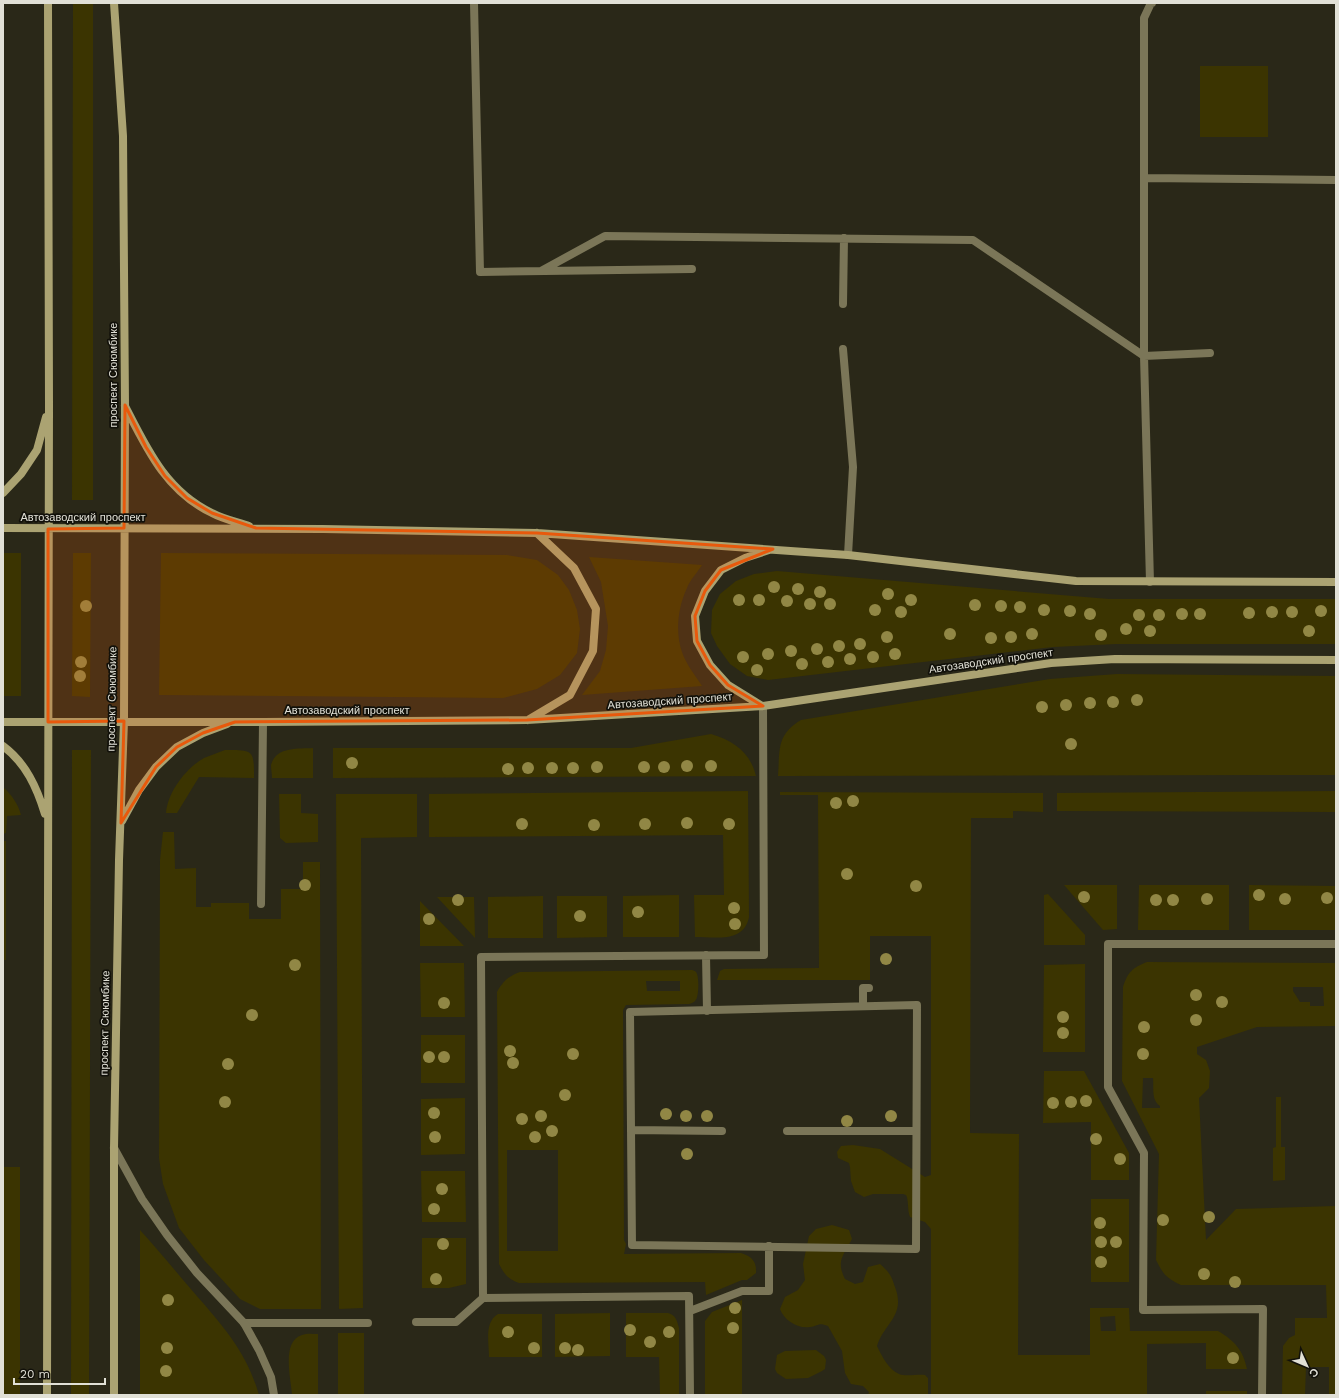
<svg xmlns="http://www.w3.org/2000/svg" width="1339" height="1398" viewBox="0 0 1339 1398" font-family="'Work Sans',sans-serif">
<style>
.green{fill:#3b3401;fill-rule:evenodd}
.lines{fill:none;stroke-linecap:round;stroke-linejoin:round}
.lane{stroke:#7b7658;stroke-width:8}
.street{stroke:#7b7658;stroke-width:8}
.secondary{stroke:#aba372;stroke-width:8}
.tree{fill:#918745}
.marked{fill:#e8590c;fill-opacity:0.2;stroke:#e8590c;stroke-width:3;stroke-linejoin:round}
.labels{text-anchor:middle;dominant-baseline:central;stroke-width:3.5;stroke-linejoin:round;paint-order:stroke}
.street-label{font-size:11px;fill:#e1e0d6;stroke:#12110a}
</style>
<rect width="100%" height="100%" fill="#2a2818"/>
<path class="green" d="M73,3H93V500H72Z
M1200,66H1268V137H1200Z
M3,553H21V696H3Z
M73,553H91L90,697L72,696Z
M161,553L507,555L537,560L558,575L569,590L577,610L580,629L577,653L560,675L537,689L503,698L159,695Z
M589,557L702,565C697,573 690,580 687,588C678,607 675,632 682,652C686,664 695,675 702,686L582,695L600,671L606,650L608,626L601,582Z
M777,571L1109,599H1336V644H1116L1053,647L768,680L747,676L730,664L717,646L711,633L712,610L720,594L736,581L754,574Z
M1117,674L1336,676V775L778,776C780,750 776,735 801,720L1050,679Z
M711,734C734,741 750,752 756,776L333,778V748H631Z
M313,748V778H272C272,774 271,769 271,765C276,746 299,749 313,748Z
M72,750H91L89,1395H71Z
M225,750C254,750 254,750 254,778L199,777L177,813H166C168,792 185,769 204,758C211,755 218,753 225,750Z
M3,787C12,795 18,804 21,815L7,816L6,833L3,834Z
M748,791L749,917C744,943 716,937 695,937L694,895H724L723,835L429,837V794Z
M1336,791V812L1057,811V793Z
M780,792L1043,793V812L1013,811V818H971L970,1133L1019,1134L1018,1355H1090V1308H1129L1130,1331H1218C1235,1341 1243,1350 1247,1369H1206V1343L1147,1344V1395H931V1229L925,1222L910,1217C907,1209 909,1200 906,1195L903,1194H873L864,1197L855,1192L851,1181L850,1167L849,1163L838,1158L837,1152L841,1146L853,1145L880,1149L925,1177L931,1175V936H870V980H717L720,971L724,969L819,968L818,795H780ZM1115,1316L1116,1331H1101L1100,1317Z
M279,794H301V813L318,814V842L286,843L280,838Z
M336,794H417V837L361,838L363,1308L339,1309Z
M163,832H174L175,869L196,868V907H211V903H249V919H281V889H303V862H320L321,1309H260L240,1299L204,1260L179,1228L163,1184L159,1158L160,860Z
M3,841H6V960H3Z
M1064,885H1117V929L1103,930Z
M1139,885H1229V930H1138Z
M1249,885L1336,886V930H1249Z
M1048,894L1085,935V945H1044V895Z
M679,895V937H623V896Z
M543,896V938H488V897Z
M557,896H607V937L557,938Z
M437,897H474L475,938Z
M420,901L464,946H420Z
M1147,962L1336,963V1026L1257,1027L1197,1047V1054L1206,1060L1210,1071L1209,1088L1199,1098L1206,1240L1236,1209L1336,1206V1395H1329V1367H1306L1305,1395H1282L1283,1346L1289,1338L1295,1335V1318H1327L1326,1285H1181C1166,1278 1163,1274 1156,1260L1159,1154L1122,1081L1123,987C1128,972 1132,968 1147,962ZM1293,987H1323L1324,1006H1310V1002H1300L1293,991ZM1143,1078H1153C1154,1088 1151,1100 1160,1106V1108H1142Z
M420,963H464L465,1017H421Z
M1085,964V1052H1043L1044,965Z
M692,970C695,971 696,971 697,974C699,979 699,998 695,1001C694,1002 690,1004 689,1004L626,1005L623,1010L624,1240L626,1244L624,1254L741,1253C751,1256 757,1261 756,1273L747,1280H742L706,1295L705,1282L519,1283C508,1279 504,1274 499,1264L497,992C503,981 509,976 520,972ZM646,981H680V991H647ZM507,1150H558V1251H507Z
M421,1035H465V1083H421Z
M1044,1071H1084L1129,1153V1180H1091V1122L1043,1123Z
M1276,1097H1281V1147H1285V1180L1273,1181V1148L1276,1147Z
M465,1098V1154L421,1155V1099Z
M3,1167H20V1395H3Z
M421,1171H465L466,1222H422Z
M1091,1199H1129V1282H1091Z
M832,1225L849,1230L852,1239C843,1256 836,1261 845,1279L855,1284L863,1282L868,1267L880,1264C890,1273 891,1275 895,1287C906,1316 884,1323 877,1346C881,1355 889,1370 899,1374C906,1377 917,1374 925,1375L928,1378V1395H868L869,1392L863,1386L851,1384L845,1373L842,1351L828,1326C818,1322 819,1326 810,1327C797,1329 784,1320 780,1309L785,1297L798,1290L805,1280L803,1264L809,1236L816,1229Z
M140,1230C159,1251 177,1273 196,1295C224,1327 247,1353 259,1395H140Z
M422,1238H466V1284L449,1288H422Z
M742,1300V1395H705V1321L712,1312Z
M610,1313V1356L555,1357V1314Z
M626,1313H668C676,1315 677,1321 679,1328V1395H660L659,1357H626Z
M498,1314H542V1357H489C489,1343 484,1322 498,1314Z
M338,1333H364V1395H338Z
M318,1334V1395H292C291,1379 281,1341 302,1335C307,1333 313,1334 318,1334Z
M816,1350L824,1356L826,1360L825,1369L822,1371L808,1378L786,1379L777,1373L775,1369L777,1355L785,1351Z
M1206,1391H1247V1395H1206Z"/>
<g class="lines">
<path class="lane" d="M474,3L480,272L692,269
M1144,178L1336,180
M541,271L605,236L973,240L1144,356L1210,353
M843,304L844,238
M843,349L853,467L848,555
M1150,582L1144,356V18L1151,3H1152
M261,904L263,722
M706,955L707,1011
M917,1005L916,1249L632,1245L630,1012Z
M863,1006V988H869
M631,1130L722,1131
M787,1131H916
M690,1311L742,1291H769V1246
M416,1322H456L483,1298
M244,1323H368
M690,1395L689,1296L483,1298L481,957L764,955L763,706
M1262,1395L1263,1309L1143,1310L1144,1153L1108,1087V944H1336"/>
<path class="street" d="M114,1148L142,1199L167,1235L197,1273L244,1323L259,1350L271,1377L274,1395"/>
<path class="secondary" d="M125,406C147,449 166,491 212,513C223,519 237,522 249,526
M3,493L21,474L37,450L46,417
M3,528L323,529L537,533L848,555L1076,581L1336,582
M762,706L728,685L710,665L697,641L695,616L705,591L721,570L745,558L769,550
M528,720L570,695L593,651L596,609L574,568L537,533
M3,722H263L527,720L763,706L1051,663L1115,659L1336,660
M3,746C26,763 37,788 45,814
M122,821L139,790L156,767L177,747L203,733L227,724
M47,1395L49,406L48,3
M114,1395V1148L119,860L124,721L125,405L123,136L114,3"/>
</g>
<g class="tree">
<circle cx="774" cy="587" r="6"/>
<circle cx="798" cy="589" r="6"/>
<circle cx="820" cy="592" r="6"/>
<circle cx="888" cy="594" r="6"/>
<circle cx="739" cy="600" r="6"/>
<circle cx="759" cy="600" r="6"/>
<circle cx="911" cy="600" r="6"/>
<circle cx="787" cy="601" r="6"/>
<circle cx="810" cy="604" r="6"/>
<circle cx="830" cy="604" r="6"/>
<circle cx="975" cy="605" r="6"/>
<circle cx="86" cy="606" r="6"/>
<circle cx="1001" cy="606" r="6"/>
<circle cx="1020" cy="607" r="6"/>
<circle cx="875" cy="610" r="6"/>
<circle cx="1044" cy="610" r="6"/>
<circle cx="1070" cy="611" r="6"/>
<circle cx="1321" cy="611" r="6"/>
<circle cx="901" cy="612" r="6"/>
<circle cx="1272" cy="612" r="6"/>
<circle cx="1292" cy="612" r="6"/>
<circle cx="1249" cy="613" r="6"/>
<circle cx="1090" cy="614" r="6"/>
<circle cx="1182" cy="614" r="6"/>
<circle cx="1200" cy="614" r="6"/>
<circle cx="1139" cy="615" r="6"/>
<circle cx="1159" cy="615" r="6"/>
<circle cx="1126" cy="629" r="6"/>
<circle cx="1150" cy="631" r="6"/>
<circle cx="1309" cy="631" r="6"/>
<circle cx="950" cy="634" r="6"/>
<circle cx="1032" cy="634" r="6"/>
<circle cx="1101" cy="635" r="6"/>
<circle cx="887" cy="637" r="6"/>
<circle cx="1011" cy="637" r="6"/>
<circle cx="991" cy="638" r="6"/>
<circle cx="860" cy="644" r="6"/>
<circle cx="839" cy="646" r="6"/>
<circle cx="817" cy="649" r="6"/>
<circle cx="791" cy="651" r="6"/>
<circle cx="768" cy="654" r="6"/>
<circle cx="895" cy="654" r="6"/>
<circle cx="743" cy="657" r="6"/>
<circle cx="873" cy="657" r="6"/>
<circle cx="850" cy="659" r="6"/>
<circle cx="81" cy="662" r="6"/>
<circle cx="828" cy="662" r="6"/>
<circle cx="802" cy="664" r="6"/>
<circle cx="757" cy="670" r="6"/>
<circle cx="80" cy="676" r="6"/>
<circle cx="1137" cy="700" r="6"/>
<circle cx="1113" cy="702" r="6"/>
<circle cx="1090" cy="703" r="6"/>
<circle cx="1066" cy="705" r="6"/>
<circle cx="1042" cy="707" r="6"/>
<circle cx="1071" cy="744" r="6"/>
<circle cx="352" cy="763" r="6"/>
<circle cx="687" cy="766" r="6"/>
<circle cx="711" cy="766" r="6"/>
<circle cx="597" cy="767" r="6"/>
<circle cx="644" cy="767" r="6"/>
<circle cx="664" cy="767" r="6"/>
<circle cx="528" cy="768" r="6"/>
<circle cx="552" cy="768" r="6"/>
<circle cx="573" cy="768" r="6"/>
<circle cx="508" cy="769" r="6"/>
<circle cx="853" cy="801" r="6"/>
<circle cx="836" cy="803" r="6"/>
<circle cx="687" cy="823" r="6"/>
<circle cx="522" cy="824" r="6"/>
<circle cx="645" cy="824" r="6"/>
<circle cx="729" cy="824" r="6"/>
<circle cx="594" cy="825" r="6"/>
<circle cx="847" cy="874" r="6"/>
<circle cx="305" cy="885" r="6"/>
<circle cx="916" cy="886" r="6"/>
<circle cx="1259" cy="895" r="6"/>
<circle cx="1084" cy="897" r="6"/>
<circle cx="1327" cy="898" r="6"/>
<circle cx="1207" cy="899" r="6"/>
<circle cx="1285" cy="899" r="6"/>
<circle cx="458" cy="900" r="6"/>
<circle cx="1156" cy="900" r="6"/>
<circle cx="1173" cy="900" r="6"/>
<circle cx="734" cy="908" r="6"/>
<circle cx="638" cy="912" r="6"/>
<circle cx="580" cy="916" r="6"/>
<circle cx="429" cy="919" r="6"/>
<circle cx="735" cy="924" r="6"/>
<circle cx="886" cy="959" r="6"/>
<circle cx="295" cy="965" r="6"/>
<circle cx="1196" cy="995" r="6"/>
<circle cx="1222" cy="1002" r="6"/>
<circle cx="444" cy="1003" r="6"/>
<circle cx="252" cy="1015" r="6"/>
<circle cx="1063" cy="1017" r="6"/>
<circle cx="1196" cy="1020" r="6"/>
<circle cx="1144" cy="1027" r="6"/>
<circle cx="1063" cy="1033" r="6"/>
<circle cx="510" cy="1051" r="6"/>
<circle cx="573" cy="1054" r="6"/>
<circle cx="1143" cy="1054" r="6"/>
<circle cx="429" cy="1057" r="6"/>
<circle cx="444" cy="1057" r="6"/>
<circle cx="513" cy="1063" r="6"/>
<circle cx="228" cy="1064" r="6"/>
<circle cx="565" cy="1095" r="6"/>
<circle cx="1086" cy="1101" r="6"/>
<circle cx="225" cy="1102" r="6"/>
<circle cx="1071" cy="1102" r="6"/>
<circle cx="1053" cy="1103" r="6"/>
<circle cx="434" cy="1113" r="6"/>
<circle cx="666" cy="1114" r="6"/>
<circle cx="541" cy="1116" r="6"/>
<circle cx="686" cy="1116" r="6"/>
<circle cx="707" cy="1116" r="6"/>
<circle cx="891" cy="1116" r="6"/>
<circle cx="522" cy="1119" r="6"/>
<circle cx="847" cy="1121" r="6"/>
<circle cx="552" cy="1131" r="6"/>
<circle cx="435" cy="1137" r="6"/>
<circle cx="535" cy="1137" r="6"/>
<circle cx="1096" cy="1139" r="6"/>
<circle cx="687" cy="1154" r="6"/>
<circle cx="1120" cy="1159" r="6"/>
<circle cx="442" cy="1189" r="6"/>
<circle cx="434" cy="1209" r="6"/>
<circle cx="1209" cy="1217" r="6"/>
<circle cx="1163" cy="1220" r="6"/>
<circle cx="1100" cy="1223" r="6"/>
<circle cx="1101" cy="1242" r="6"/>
<circle cx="1116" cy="1242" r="6"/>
<circle cx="443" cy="1244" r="6"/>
<circle cx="1101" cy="1262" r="6"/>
<circle cx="1204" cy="1274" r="6"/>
<circle cx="436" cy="1279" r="6"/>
<circle cx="1235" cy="1282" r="6"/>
<circle cx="168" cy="1300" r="6"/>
<circle cx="735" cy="1308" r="6"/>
<circle cx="733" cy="1328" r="6"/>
<circle cx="630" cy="1330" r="6"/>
<circle cx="508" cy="1332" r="6"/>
<circle cx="669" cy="1332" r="6"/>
<circle cx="650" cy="1342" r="6"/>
<circle cx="167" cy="1348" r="6"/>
<circle cx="534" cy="1348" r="6"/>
<circle cx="565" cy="1348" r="6"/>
<circle cx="578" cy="1350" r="6"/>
<circle cx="1233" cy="1358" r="6"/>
<circle cx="166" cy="1371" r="6"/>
</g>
<path class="marked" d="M125,405L146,447L165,476L187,498L212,513L256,528L537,533L773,549L721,570L705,591L695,616L697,641L710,665L728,685L763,706L527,720L235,722L203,733L177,747L156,767L121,823L124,721L48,722V529L124,528Z"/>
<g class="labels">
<g class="street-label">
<text transform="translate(113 375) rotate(-90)">проспект Сююмбике</text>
<text x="83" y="517">Автозаводский проспект</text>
<text transform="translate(991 661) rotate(-8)">Автозаводский проспект</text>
<text transform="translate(112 699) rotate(-89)">проспект Сююмбике</text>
<text transform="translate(670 701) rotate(-4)">Автозаводский проспект</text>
<text x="347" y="710">Автозаводский проспект</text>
<text transform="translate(105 1023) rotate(-89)">проспект Сююмбике</text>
</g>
</g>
<rect width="1339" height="1398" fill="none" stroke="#e1e0d6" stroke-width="8"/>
<g transform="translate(1307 1366) rotate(134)" stroke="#12110a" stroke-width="3" paint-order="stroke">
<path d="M0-3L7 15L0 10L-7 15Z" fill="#e1e0d6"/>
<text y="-6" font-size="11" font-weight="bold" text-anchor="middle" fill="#e1e0d6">С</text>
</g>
<path d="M14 1378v6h91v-6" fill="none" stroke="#e1e0d6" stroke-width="2"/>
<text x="20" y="1378" font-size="12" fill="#e1e0d6" stroke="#12110a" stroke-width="3" paint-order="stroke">20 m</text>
</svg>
